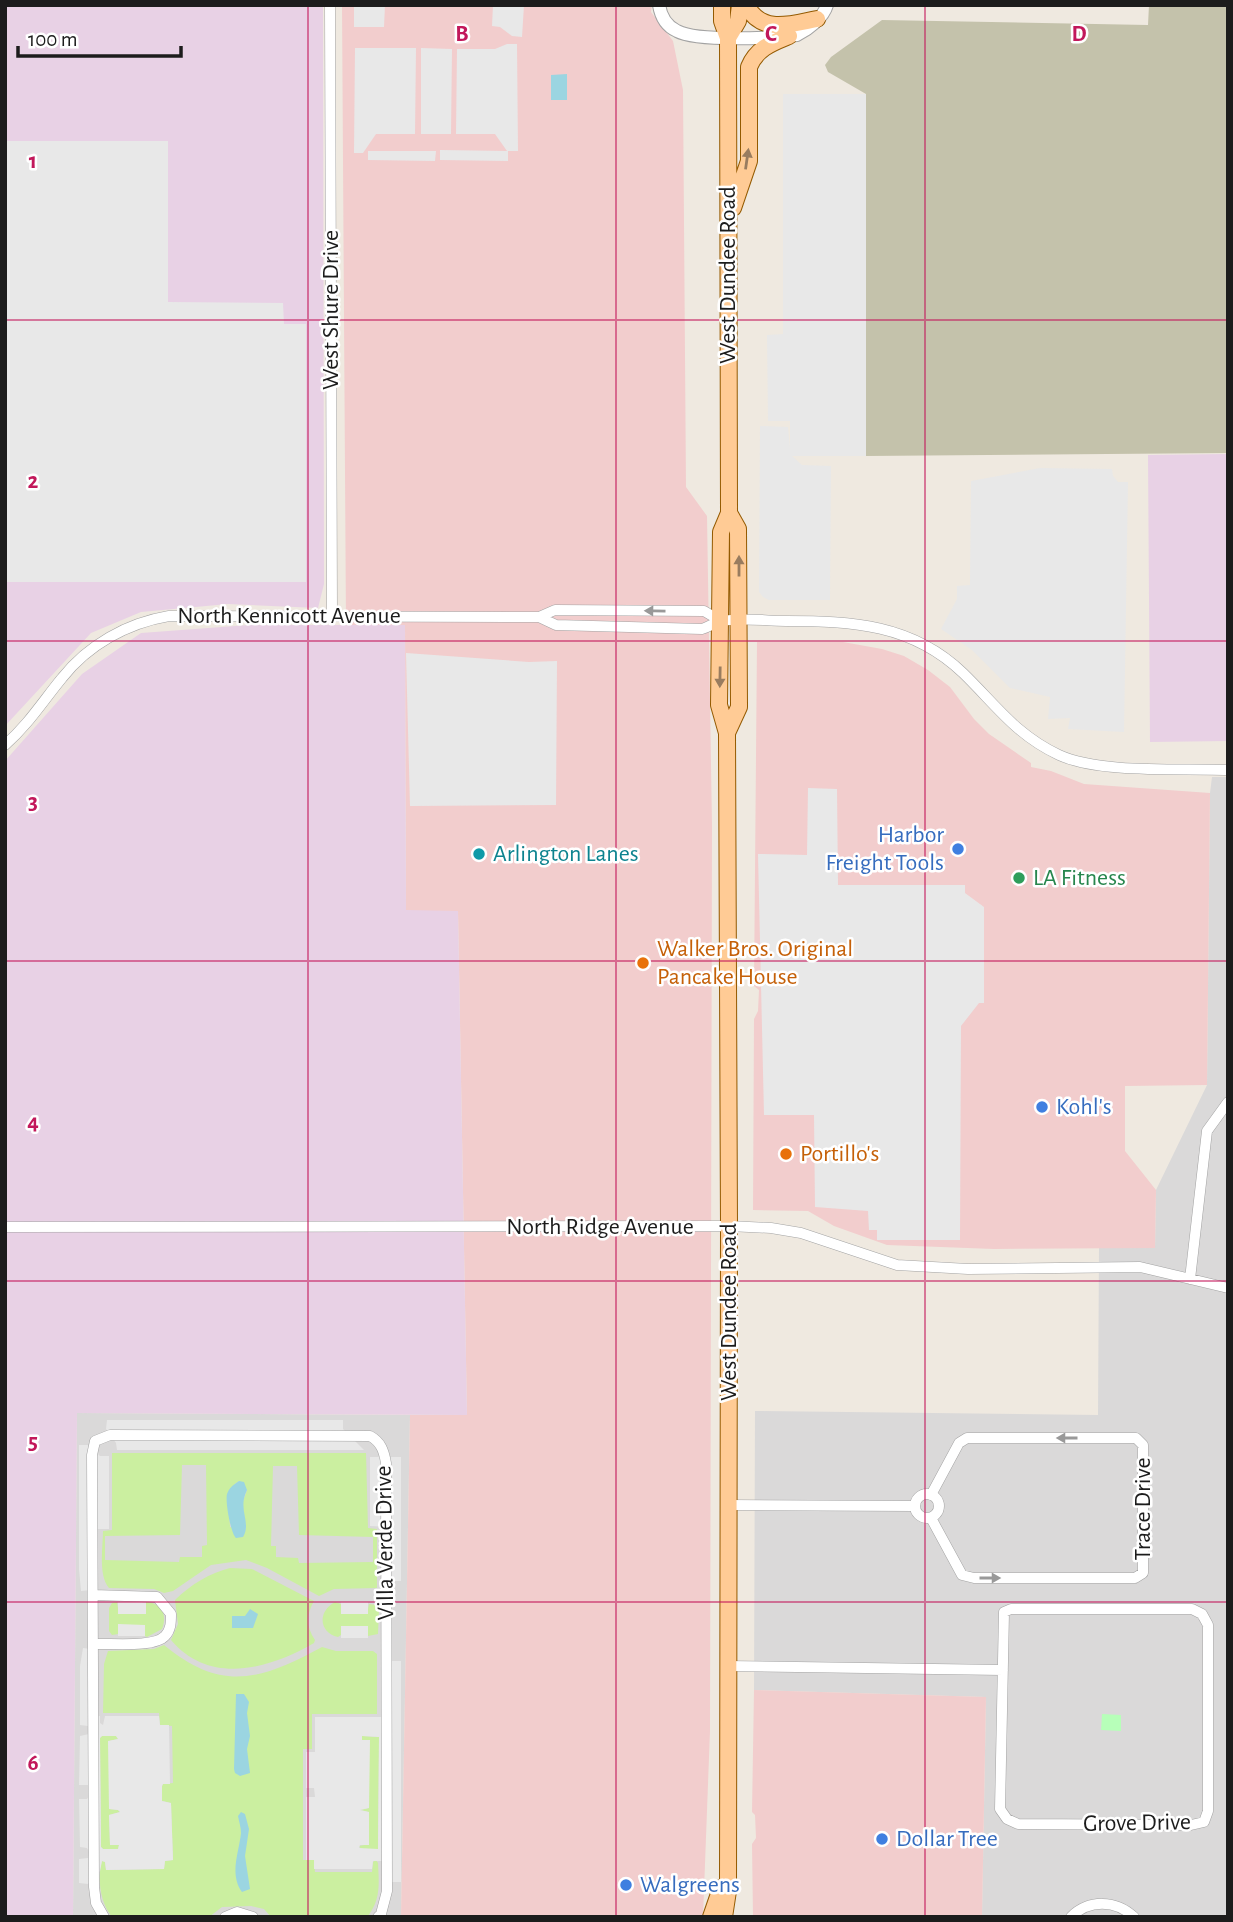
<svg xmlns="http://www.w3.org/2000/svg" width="1233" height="1922" viewBox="0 0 1233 1922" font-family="'Alegreya Sans',sans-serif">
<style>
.residential{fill:#dad9d9}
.commercial{fill:#f2cdcd}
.industrial{fill:#e8d1e5}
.construction{fill:#c4c2ab}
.grass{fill:#cbefa0;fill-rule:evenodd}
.park{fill:#b7ffb9}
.parking{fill:#e8e8e8;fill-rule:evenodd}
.water{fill:#9bd5e1}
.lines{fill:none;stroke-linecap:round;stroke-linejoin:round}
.minor-casing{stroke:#a3a3a3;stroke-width:11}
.tertiary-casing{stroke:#a3a3a3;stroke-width:14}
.primary-casing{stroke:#945a00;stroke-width:18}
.minor{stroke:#fff;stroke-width:10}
.tertiary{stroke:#fff;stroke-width:12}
.primary{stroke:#ffcb95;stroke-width:16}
.oneway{fill:#997c5f}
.oneway2{fill:#999}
.grid{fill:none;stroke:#c2185b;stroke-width:2;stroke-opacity:0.55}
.shop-dot{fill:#3f7fe0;stroke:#fff;stroke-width:2.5}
.culture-dot{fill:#0f9aa8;stroke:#fff;stroke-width:2.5}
.leisure-dot{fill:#2e9e5b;stroke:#fff;stroke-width:2.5}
.food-dot{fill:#e8710a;stroke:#fff;stroke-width:2.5}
.labels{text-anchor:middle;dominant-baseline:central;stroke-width:5;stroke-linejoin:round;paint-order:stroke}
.street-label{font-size:24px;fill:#1c1c1c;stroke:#fff}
.shop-label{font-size:24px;fill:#366cbe;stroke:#fff;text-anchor:start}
.culture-label{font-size:24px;fill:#0d838f;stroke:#fff;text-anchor:start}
.leisure-label{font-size:24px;fill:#27864d;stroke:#fff;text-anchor:start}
.food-label{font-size:24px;fill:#c56008;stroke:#fff;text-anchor:start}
.grid-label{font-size:23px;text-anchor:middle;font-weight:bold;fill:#c2185b;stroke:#fff;stroke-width:5;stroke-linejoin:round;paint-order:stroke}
</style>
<rect width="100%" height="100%" fill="#efe9e0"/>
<path class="residential" d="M1212,777H1228V1917H982L986,1697L754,1690L755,1411L1098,1415L1099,1248H1155L1156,1190L1207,1085L1210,793Z
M77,1413L410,1415L401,1917H73Z"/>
<path class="commercial" d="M342,5H652L651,12L673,41L683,90L686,487L707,516L712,826L710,1731L703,1917H401L410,1415H467L458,911H406L405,625L346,626Z
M757,642H843L882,649L904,656L928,670L950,687L974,719L989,734L1031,763V767L1051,771L1084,784L1210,793L1207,1085L1125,1086V1151L1156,1190L1155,1248L994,1249L887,1245L834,1226L808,1211L753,1210L754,1019L758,1011L759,990L754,986Z
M754,1690L986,1697L982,1917H753L752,1844L756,1838L755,1815L752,1812Z"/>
<path class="industrial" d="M5,5H323L324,584L318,608L228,604L141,612L91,633L5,726Z
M1228,454V741L1150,742L1148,455Z
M249,625H405L406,910L458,911L467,1415L77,1413L73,1917H5V761L82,674L141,633Z"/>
<path class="construction" d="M1149,5H1228V453L866,456V94L828,72L825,65L831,57L882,20L1148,25Z"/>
<path class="grass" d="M112,1453H366L368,1528L377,1529V1588L334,1589L319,1596L267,1568L246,1560L211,1565L173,1591L164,1593L154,1589L109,1588C98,1575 103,1548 103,1531L112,1530ZM182,1465H206L207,1545L202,1546V1557H180L179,1562L105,1560V1536L180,1535ZM273,1466H297L299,1535L373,1537V1562L299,1563L298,1558L276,1557V1546H271ZM239,1481L247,1490L242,1504L246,1529L230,1527C230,1510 221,1492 239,1481Z
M230,1568L252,1569L314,1601C306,1615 306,1627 315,1640L314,1643C269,1669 210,1686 171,1640L178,1624L175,1600C190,1585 210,1573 230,1568Z
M117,1602L119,1614L146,1613V1602C161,1603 168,1614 162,1629L147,1637L145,1636V1625H118V1634L112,1635L109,1631V1608L112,1603Z
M335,1602L341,1604V1613L367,1614L369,1604L376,1605L379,1608L378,1634L368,1636L367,1626H341V1635L338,1637C318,1632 318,1611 335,1602Z
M164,1645C222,1693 261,1680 322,1647L336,1651H373L377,1654V1714H312V1749H303V1860H314L315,1872H372L373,1862L376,1860L378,1863C379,1884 381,1900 367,1917H271L264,1909L251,1906L222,1907L209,1917H112C100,1903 97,1878 102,1861L105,1862L106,1870L164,1869L165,1861L173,1860L171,1803L162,1801V1786L163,1784L173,1783L172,1726L160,1725L159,1713H103L104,1664L108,1651L154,1649Z
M102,1736H116L118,1739L109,1741L110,1809L118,1810L120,1812L109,1815L110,1845H119L118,1849H103L101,1847L100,1738Z
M362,1736L379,1737L378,1849H361L359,1846L369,1844V1812L360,1810L369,1808V1740H362Z"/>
<path class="park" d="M1102,1714L1121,1715V1731L1101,1730Z"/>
<path class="parking" d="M354,5H385L384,27H354Z
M493,5H524L522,37L512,36L500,27L492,26Z
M507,44H517L518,151H508V161L440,160V150L507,151L495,134H456L457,49H495Z
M355,48H416L415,134H376L363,153H354Z
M421,48L452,49L451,134H421Z
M783,94H866V456H792L802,465L831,466L830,600H769L763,597L759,592L760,426L788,427L790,448V421H768L767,335L783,334Z
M5,141H168V302L283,303L284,324H306V582H5Z
M368,151H436L435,161L368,160Z
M1040,468L1112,469L1113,476L1118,482H1128L1124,732L1068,729L1070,718L1048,719L1050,697L1010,688L972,650L941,629L957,599V586L970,585L971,481Z
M406,653L529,662L557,661L556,805L410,806Z
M808,788L837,789L838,885H965V893L984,907V1003H979L961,1026L960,1240H877V1230H869L868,1211L815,1207L814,1115H764L758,854L807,855Z
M107,1420H343V1429L364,1450H117L116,1443L106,1429Z
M79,1445H88L100,1456H109V1529H89L91,1590L81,1591L79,1569Z
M370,1457H401V1581H391V1527L370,1526Z
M118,1602H146V1614H118Z
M341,1602H368V1614H341Z
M118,1624L145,1625V1636H118Z
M341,1626H368V1638H341Z
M83,1648L91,1649L89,1716H100V1723L103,1725L105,1716H159L160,1725H169L170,1784H163L162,1786V1801L171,1803L173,1860L165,1861L164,1869L106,1870L105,1862L102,1861L100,1871L88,1884L79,1883V1859L88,1858L89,1852L87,1848L80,1847L79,1799H87L89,1796L88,1785H79L80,1736L89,1734L88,1726L80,1725V1666ZM102,1736H116L118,1739L108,1741L109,1809L118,1810L120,1812L109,1815L110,1845H119L118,1849H103L101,1847L100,1738Z
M391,1661H401V1882H390V1861H373L372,1869H314V1860H306V1797H315L314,1788H306V1752H315V1717H391ZM362,1736L379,1737L378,1849L359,1848L360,1845H369V1812L360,1810L369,1808L370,1740H362Z"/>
<path class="water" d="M567,74V100H551V75Z
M239,1481L244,1482L247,1490C237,1510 252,1522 243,1537L236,1538C231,1534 225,1502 227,1494C229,1488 233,1485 239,1481Z
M250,1609L258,1614L253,1628H232V1616H245Z
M236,1694H244L249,1702L247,1713L250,1736L247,1749L250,1773L240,1776L235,1773L234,1769Z
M241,1812L245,1814L249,1829L245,1856L250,1889L242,1892C229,1874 239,1853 241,1833C241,1827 239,1822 238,1816Z"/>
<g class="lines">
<g class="minor-casing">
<path id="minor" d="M330,5L332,615
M539,617L555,610L704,611L721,621
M5,745C28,725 43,701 62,678C88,645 127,623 169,616L539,617L556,625L702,629C709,627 715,622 722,621C742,617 765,621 786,621C852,621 912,624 963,673C996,705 1016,735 1059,755C1101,774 1181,768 1228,770
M5,1227L729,1226L771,1228L801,1233L897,1265L968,1269L1140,1267L1228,1288
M1190,1279L1207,1131L1228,1102
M915 1506a12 12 0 1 1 24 0a12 12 0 1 1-24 0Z
M729,1505L915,1506
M931,1518L962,1575L974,1578H1135L1143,1573V1445L1136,1438H967L959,1443L931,1495
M93,1595L157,1597L171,1614C171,1622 171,1630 165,1636C154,1648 110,1643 93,1644
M1011,1609H1192L1202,1614L1208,1625V1811L1204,1822L1191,1825L1018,1824L1007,1819L1000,1809L1004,1612Z
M728,1666L1003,1670
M104,1917L96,1903L94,1887L92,1455L95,1441L110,1435L370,1436C381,1442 384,1451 386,1463L387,1891L381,1914L378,1917
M225,1917L237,1912L253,1917
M1071,1917C1089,1899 1116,1900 1134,1917"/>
</g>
<g class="tertiary-casing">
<path id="tertiary" d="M659,5C661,17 666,26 677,31C697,42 772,38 797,35C809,29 823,18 827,5"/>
</g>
<g class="primary-casing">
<path id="primary" d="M722,5V21L728,38L729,513L721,532L719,705L727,733L729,1226L728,1891L724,1917
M746,5C762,35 791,24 817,19
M728,38L738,21L740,5
M733,208L749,161V67C757,48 772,43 789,36
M727,733L739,707L738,529L729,513
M711,1917L721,1888"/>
</g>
<use href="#minor" class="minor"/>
<use href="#tertiary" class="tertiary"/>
<use href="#primary" class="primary"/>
</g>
<defs><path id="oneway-solid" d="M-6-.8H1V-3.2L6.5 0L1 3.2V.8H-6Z" transform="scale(1.75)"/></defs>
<g class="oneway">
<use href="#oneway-solid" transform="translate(747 159) rotate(-82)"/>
<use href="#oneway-solid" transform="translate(739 566) rotate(-90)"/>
<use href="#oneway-solid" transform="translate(720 677) rotate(91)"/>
</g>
<g class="oneway2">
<use href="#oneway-solid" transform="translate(655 611) rotate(-179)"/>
<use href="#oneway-solid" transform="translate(1067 1438) rotate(180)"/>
<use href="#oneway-solid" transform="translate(990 1578)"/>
</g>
<path class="grid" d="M308,5V1917M616,5V1917M925,5V1917M5,320H1228M5,641H1228M5,961H1228M5,1281H1228M5,1602H1228"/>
<g class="shop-dot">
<circle cx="958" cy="849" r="7"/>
<circle cx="1042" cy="1107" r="7"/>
<circle cx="882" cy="1839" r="7"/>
<circle cx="626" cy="1885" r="7"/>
</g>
<circle class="culture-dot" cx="479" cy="854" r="7"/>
<circle class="leisure-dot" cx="1019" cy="878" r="7"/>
<g class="food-dot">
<circle cx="643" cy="963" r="7"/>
<circle cx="786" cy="1154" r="7"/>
</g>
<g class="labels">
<g class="street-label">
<text transform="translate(728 275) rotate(-90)">West Dundee Road</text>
<text transform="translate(331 310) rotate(-90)">West Shure Drive</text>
<text x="289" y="616">North Kennicott Avenue</text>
<text x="600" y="1227">North Ridge Avenue</text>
<text transform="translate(729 1312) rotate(-90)">West Dundee Road</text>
<text transform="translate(1143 1509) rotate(-90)">Trace Drive</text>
<text transform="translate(385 1543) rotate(-91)">Villa Verde Drive</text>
<text transform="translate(1137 1823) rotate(-1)">Grove Drive</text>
</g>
<g class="shop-label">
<text x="944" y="835" text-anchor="end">Harbor<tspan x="944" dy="28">Freight Tools</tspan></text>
<text x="1056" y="1107">Kohl's</text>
<text x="896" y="1839">Dollar Tree</text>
<text x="640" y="1885">Walgreens</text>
</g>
<g class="culture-label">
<text x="493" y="854">Arlington Lanes</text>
</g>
<g class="leisure-label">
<text x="1033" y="878">LA Fitness</text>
</g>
<g class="food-label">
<text x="657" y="949">Walker Bros. Original<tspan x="657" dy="28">Pancake House</tspan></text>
<text x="800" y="1154">Portillo's</text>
</g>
</g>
<g class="grid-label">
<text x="462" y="41">B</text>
<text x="771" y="41">C</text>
<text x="1079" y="41">D</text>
<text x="33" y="168">1</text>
<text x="33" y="488">2</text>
<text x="33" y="809">3</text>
<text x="33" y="1129">4</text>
<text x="33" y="1449">5</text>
<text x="33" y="1770">6</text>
</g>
<rect width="1233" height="1922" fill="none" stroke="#1c1c1c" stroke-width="14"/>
<path d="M18 46v10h163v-10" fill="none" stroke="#1c1c1c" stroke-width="3.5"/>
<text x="28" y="46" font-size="21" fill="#1c1c1c" stroke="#ffffff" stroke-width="5" paint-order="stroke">100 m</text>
</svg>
